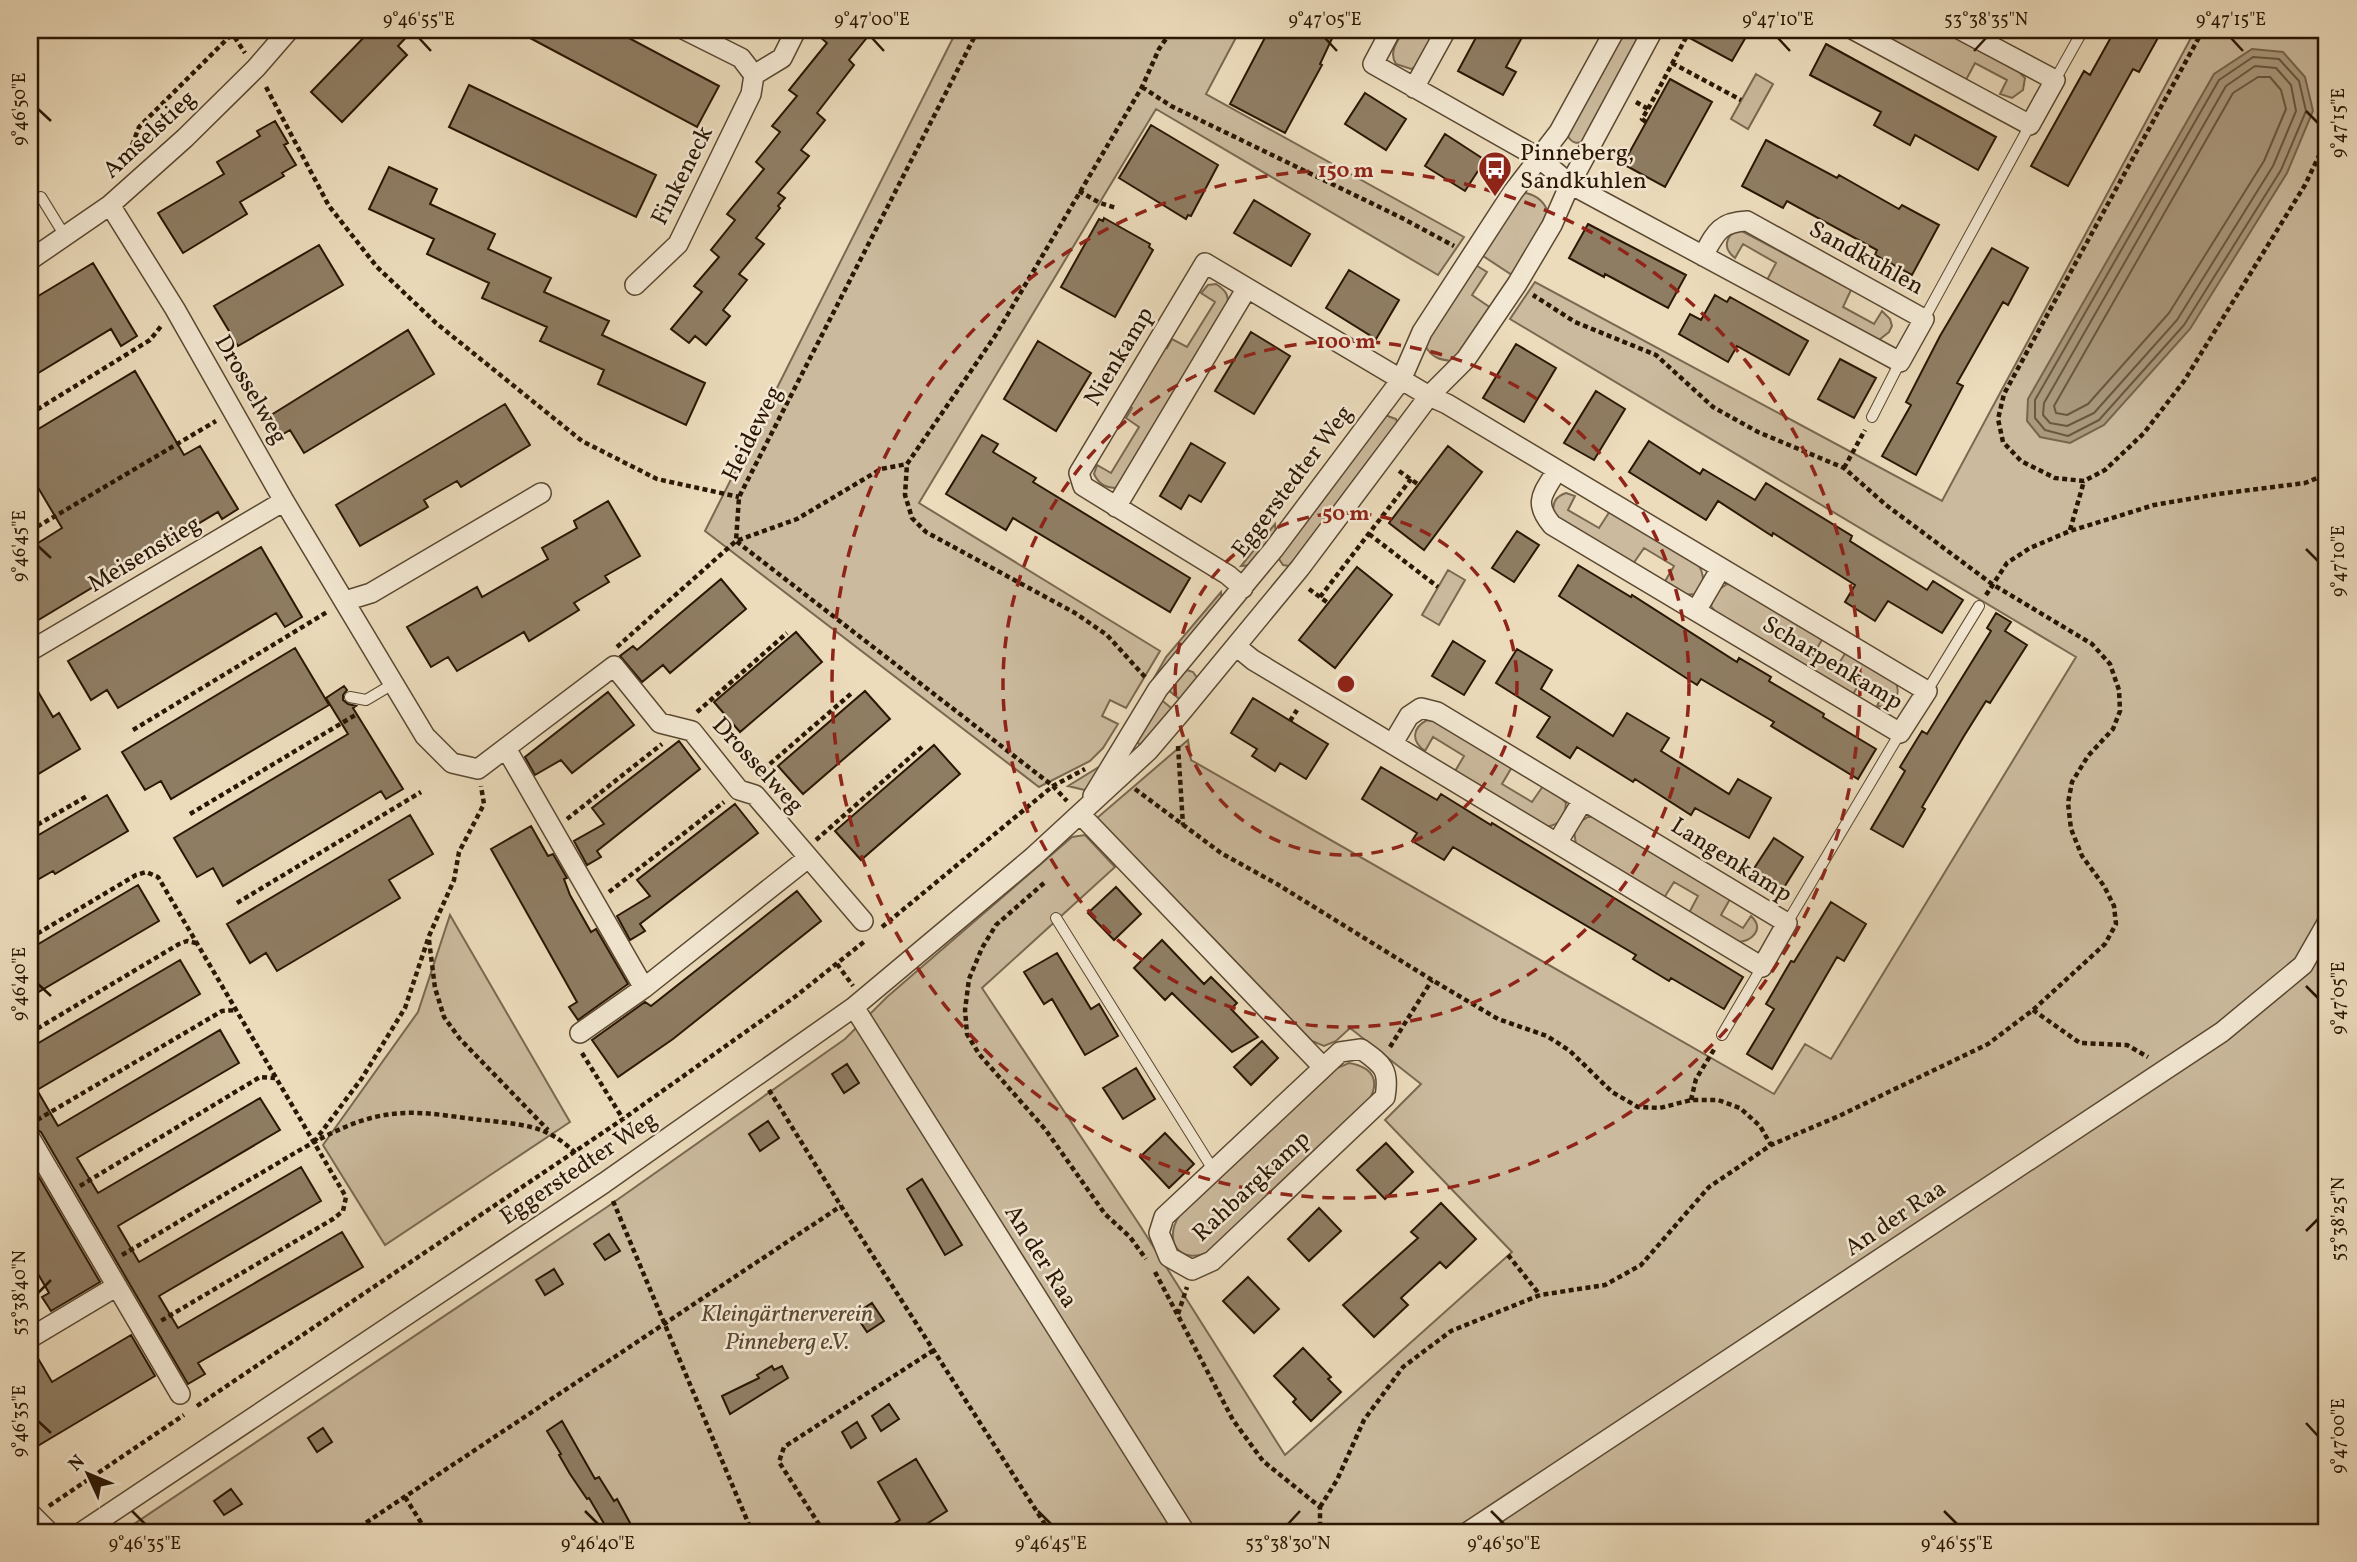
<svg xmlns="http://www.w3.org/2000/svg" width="2357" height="1562" viewBox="0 0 2357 1562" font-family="Vollkorn,serif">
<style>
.green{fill:#cbba9d;stroke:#7a6850;stroke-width:2}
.water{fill:#aa997d;stroke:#77654c;stroke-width:2}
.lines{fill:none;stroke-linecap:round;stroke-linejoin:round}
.shore{stroke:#6a5840;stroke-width:2}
.building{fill:#8f7d63;stroke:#2a1603;stroke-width:2}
.lane-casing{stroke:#5a4831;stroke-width:12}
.street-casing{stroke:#5a4831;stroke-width:22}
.path{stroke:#2a1603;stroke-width:4.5;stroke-dasharray:5 3.5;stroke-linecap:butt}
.lane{stroke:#f3e8d3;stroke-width:10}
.street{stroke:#f3e8d3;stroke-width:19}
.ticks{fill:none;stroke:#2a1603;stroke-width:2.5}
.ring{fill:none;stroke:#8f2418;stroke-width:3.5;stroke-dasharray:12 9}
.labels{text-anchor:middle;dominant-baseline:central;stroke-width:5;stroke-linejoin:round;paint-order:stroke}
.street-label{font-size:24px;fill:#2a1603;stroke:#f3e8d3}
.poi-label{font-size:24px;fill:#2a1603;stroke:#f3e8d3;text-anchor:start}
.park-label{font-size:24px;font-style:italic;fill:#5a4731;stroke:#f3e8d3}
.centre{fill:#8f2418;stroke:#f3e8d3;stroke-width:3.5}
.ring-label{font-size:21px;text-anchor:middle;font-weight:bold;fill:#8f2418;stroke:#f3e8d3;stroke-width:5;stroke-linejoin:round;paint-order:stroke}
.neatline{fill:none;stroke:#2a1603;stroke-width:2.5}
.ticks-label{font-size:18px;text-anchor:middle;fill:#2a1603}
</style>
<rect width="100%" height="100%" fill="#ecdcbc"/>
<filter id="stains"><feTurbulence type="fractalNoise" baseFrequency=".00286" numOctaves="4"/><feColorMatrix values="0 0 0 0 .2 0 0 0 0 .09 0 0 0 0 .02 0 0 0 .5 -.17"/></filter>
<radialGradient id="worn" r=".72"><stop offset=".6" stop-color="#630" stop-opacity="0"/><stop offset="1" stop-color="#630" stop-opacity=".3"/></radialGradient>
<path class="green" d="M957,30H1240L1206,94L1464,237L1438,275L1156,109L919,503L1160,651L1126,708L1110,700L1102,716L1118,724L1103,748L1090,761L1039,787L705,531Z
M1404,30L1418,36L1421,30H1437L1418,65L1411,69L1396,64C1388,52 1398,41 1404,30Z
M1621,30H1646L1587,139C1578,145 1571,144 1567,134Z
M1873,30H1943L2019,72L2025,78L2023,90L2012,98L2000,94L2007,80L1975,63L1966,80Z
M2181,30H2327V1532H122L607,1207L845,1039L887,997L1072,837L1085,835L1115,867L982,988L1139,1224L1285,1455L1512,1252L1385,1120L1421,1084L1350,1028L1336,1041L1324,1046L1312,1041L1097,818L1188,740L1191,760L1774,1094L1805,1044L1831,1059L2076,657L1510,319L1535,282L1942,501L2192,36Z
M1756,74L1773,84L1748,129L1731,119Z
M1526,193C1538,196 1545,202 1548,213L1512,275L1480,254L1519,195Z
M1740,230L1848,288L1851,290L1843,307L1874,324L1882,311L1890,319L1892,326L1889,332L1879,340L1872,338L1767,280L1776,263L1743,244L1735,258C1723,249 1724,235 1740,230Z
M1474,264L1487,272L1472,295L1491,308L1460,355L1452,361C1439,360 1432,357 1425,346L1427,335Z
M1216,284C1225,290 1229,294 1228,306L1121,483L1115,488C1104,487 1099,484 1094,474L1097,465L1111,473L1139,427L1126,418L1132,408L1126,404L1162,345L1167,348L1172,339L1187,347L1215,302L1201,293L1208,285Z
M1385,415L1396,419L1398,425L1289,566L1283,565L1279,559V553Z
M1566,493L1575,496L1568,510L1599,528L1610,511L1699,566C1707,578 1703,598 1685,594C1678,593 1670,587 1664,583L1674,566L1644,548L1633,564L1559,520L1553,513C1553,502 1555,497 1566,493Z
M1275,524L1276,535L1253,565L1241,566Z
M1448,570L1465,580L1439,625L1422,615Z
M1727,584L1733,585L1823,638L1813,655L1836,668L1846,652L1893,679C1904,693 1894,709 1877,706L1884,692L1862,679L1852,696L1716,613L1711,606C1713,597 1718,589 1727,584Z
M1221,592L1222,605L1156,680L1154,678L1166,657Z
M1187,670L1193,672L1198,679L1183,702L1167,689Z
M1159,698L1175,711L1146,744L1140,745L1137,742Z
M1427,720L1435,721L1512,767L1502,784L1532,802L1543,786L1559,796L1566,803C1565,819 1558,827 1542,827L1454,773L1464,756L1433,737L1425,751C1411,741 1412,728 1427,720Z
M1107,762L1089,791L1068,786Z
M1588,817H1595L1730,899L1721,915L1743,928L1751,916C1765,929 1752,942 1736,942L1689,913L1698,896L1674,882L1664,898L1576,845L1574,831L1580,822Z
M450,915L570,1122L385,1245L323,1145L418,1012Z
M1349,1063C1373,1067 1381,1081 1368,1102L1209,1252C1180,1265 1163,1242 1179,1216L1337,1068Z"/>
<path class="water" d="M2252,49L2283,52L2305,77L2313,111L2287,173L2190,329L2104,425L2070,443L2040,437L2027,421L2028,399L2214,74Z"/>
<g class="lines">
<path class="shore" d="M2253,57L2279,59L2299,81L2306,111L2281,170L2184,325L2099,420L2068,436L2045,430L2035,418V400L2219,80Z
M2255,66L2276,68L2291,85L2296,111L2273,166L2177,320L2094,413L2067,426L2050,423L2043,415L2044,403L2226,86Z
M2258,77H2270L2281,90L2286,109L2264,161L2169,313L2088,404L2067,415L2056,413L2054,406L2233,93Z"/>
</g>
<path class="building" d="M371,30H413L398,46L407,55L342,122L311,92Z
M515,30H614L719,86L697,127Z
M812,30H873L849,60L854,65L817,113L825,120L801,150L809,156L778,193L785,198L778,206L780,208L756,238L764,244L739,274L747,280L723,310L730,316L706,345L695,336L689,343L671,329L702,292L694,286L719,257L711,250L735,220L727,214L764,169L756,162L780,132L772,126L797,96L789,90L827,43Z
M1269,30H1336L1320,64L1322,65L1285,133L1230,104Z
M1480,30H1526L1506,67L1516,72L1503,95L1458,71Z
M1675,30H1750L1732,61Z
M2115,30H2147L2159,36L2139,72L2133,69L2068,186L2031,166L2084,71L2090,75Z
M1826,44L1996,137L1978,170L1915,135L1910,145L1874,125L1881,112L1810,75Z
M1670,79L1712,102L1665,187L1623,164Z
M469,85L656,175L636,217L449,127Z
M1365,93L1406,119L1386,150L1345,124Z
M275,121L288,143L284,145L296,165L282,173L284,176L240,202L247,214L183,253L158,213L224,174L217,162L260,136L257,131Z
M1151,125L1218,165L1191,216L1188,215L1186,219L1119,178Z
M1445,134L1485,160L1465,191L1425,166Z
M1766,140L1837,178L1839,175L1899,209L1902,205L1939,225L1912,275L1875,255L1877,250L1787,201L1783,208L1742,186Z
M389,167L437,189L430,204L495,234L488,249L551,278L544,292L609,321L602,335L705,383L686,425L598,384L604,370L540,341L547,327L482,298L489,283L427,254L434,239L369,209Z
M1254,200L1310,234L1291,266L1234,233Z
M1104,218L1150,244L1149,247L1153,250L1115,317L1061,287L1099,219L1103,221Z
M1588,224L1686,275L1668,308L1605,274L1604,277L1569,258Z
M319,245L343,285L238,346L214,306Z
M1992,248L2028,268L2008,305L2003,302L1957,383L1963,386L1916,475L1882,456L1911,405L1906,402L1940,336Z
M93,263L137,336L121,346L111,329L30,378V301Z
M1349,270L1399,300L1376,339L1326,308Z
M1715,295L1727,302L1730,297L1808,341L1789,375L1737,346L1728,362L1679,334L1690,314L1701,320Z
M408,330L434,374L304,453L290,430L275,439L263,420Z
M1251,332L1290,356L1254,414L1215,391Z
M1038,341L1091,373L1056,431L1004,399Z
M1516,344L1556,368L1524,422L1483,398Z
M1840,359L1876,378L1854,418L1818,399Z
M135,371L184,455L200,446L238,509L222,519L218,512L30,625V548L62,528L30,474V434Z
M1596,391L1625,409L1594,460L1564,443Z
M505,404L530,445L461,487L457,481L424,500L428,507L360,546L336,505Z
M982,435L998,444L993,452L1036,478L1033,482L1190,578L1170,612L1013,518L1006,530L946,494Z
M1649,441L1700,474L1703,469L1755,500L1766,483L1852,536L1850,541L1927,590L1933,581L1963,600L1942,633L1888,601L1875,621L1845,602L1855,585L1773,533L1772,536L1718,501L1706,520L1629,472Z
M1191,443L1225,463L1201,502L1189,495L1181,509L1160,496Z
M1448,446L1482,472L1424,550L1389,523Z
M608,501L640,556L605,576L609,582L574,603L579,610L529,641L524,632L457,671L448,657L431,667L407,627L477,587L482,597L548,559L542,548L577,528L574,521Z
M1517,531L1539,545L1514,582L1492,568Z
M261,547L302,617L285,627L276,613L118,708L107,690L91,700L68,661Z
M1578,565L1631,597L1632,595L1737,662L1739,658L1771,677L1769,681L1824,714L1823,717L1876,749L1858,779L1771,726L1774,722L1701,679L1697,685L1559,596Z
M1357,567L1392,595L1335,668L1299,640Z
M721,579L746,609L670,673L663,665L642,682L620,656L633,646L637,650Z
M1996,613L2011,622L2005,631L2027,645L1990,703L1986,701L1964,736L1922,807L1925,809L1903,847L1871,829L1905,771L1900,767L1922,731L1927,734L1991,631L1987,628Z
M796,632L822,662L740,732L714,702Z
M1453,641L1485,661L1464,695L1432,676Z
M295,648L329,705L171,799L161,781L145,790L122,752Z
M1517,649L1552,670L1541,689L1613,736L1627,713L1669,738L1661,751L1729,794L1738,779L1771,798L1749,838L1695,808L1691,815L1635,779L1633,782L1577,747L1570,758L1537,737L1550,717L1496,683Z
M30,678L53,717L59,713L80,749L30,779Z
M344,686L347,690L343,695V700L348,704L356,706L353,708L403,789L386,799L381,791L223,886L213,868L197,877L174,838L348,734L326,698Z
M865,691L890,719L803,794L778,766Z
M608,692L634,725L572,773L561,760L535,775L525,757Z
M1253,698L1328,744L1306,779L1280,763L1275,771L1252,756L1257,749L1231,733Z
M679,741L700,769L597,851L601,857L587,865L574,841L604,824L592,808Z
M934,745L960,774L861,860L835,831Z
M1381,767L1437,800L1441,794L1491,825L1492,823L1743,977L1724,1009L1671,978L1669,981L1633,959L1636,955L1453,847L1444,860L1412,841L1417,833L1362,799Z
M107,795L128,831L55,874L53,871L30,884V840Z
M735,804L758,833L640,924L645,931L630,940L617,916L650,896L637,880Z
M410,815L433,854L389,880L400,898L277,971L266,953L250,963L227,924Z
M531,826L548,856L553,854L567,878L564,879L570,895L591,932L596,929L628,984L578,1020L569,1007L577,1002L491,849Z
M1774,838L1803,857L1783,889L1753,870Z
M138,885L159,921L30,997V949Z
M1116,887L1141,914L1114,940L1088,913Z
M797,891L821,921L673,1039L618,1077L592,1040L645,1002L651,1006Z
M1831,902L1866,924L1844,961L1837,957L1772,1069L1747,1054L1774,1009L1766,1004L1791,961L1794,962Z
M1162,940L1204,984L1211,977L1237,1003L1231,1009L1258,1037L1232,1052L1172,993L1165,1000L1134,968Z
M1057,953L1091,1009L1099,1004L1118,1036L1085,1055L1052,999L1044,1004L1024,972Z
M180,960L200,994L37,1090L58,1126L220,1030L239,1063L77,1158L98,1193L260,1098L280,1130L118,1226L139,1262L301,1167L321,1201L159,1296L178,1328L342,1232L363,1267L198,1363L205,1374L188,1384L41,1132L30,1126V1048Z
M1262,1041L1278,1058L1251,1085L1234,1067Z
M847,1064L859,1083L844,1093L832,1074Z
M1136,1068L1155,1099L1123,1119L1103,1088Z
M768,1121L779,1138L760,1151L749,1134Z
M1165,1133L1194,1164L1169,1188L1140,1157Z
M1386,1143L1413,1172L1385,1199L1357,1170Z
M30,1162L100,1282L51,1311L42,1297L49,1293L30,1260Z
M922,1179L962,1245L945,1255L907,1189Z
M1441,1203L1476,1239L1446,1268L1440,1262L1401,1298L1408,1305L1374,1337L1343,1305L1418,1238L1411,1232Z
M1319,1208L1341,1231L1309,1261L1288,1239Z
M609,1234L620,1251L605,1260L594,1244Z
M554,1269L563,1284L545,1295L536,1280Z
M1248,1277L1279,1309L1254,1333L1223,1301Z
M872,1303L884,1321L867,1332L855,1314Z
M131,1335L155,1376L36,1447L30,1437V1350H33L52,1382Z
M1303,1348L1331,1377L1328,1379L1341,1392L1311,1421L1293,1402L1296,1399L1274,1376Z
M772,1366L774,1370L782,1366L788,1378L730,1414L722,1396L759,1378L757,1375Z
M889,1404L899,1419L881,1431L872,1416Z
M562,1421L595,1479L599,1477L614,1501L617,1499L635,1532H609L589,1498L587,1499L570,1474L559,1455L561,1454L547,1431Z
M857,1422L866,1438L851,1448L842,1432Z
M323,1428L332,1442L317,1452L308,1438Z
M916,1459L947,1511L914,1532H881L900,1520L878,1482Z
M231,1489L242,1504L224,1515L214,1501Z"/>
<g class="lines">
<g class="lane-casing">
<path id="lane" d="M2055,80L2083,30
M41,197L65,236
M1924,319L2030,125
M1872,417L1900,362
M1927,691L1979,606
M350,697L366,700L393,684
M1056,918L1214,1171
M1787,923L1900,733
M1722,1035L1762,967"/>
</g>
<g class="street-casing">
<path id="street" d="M1391,30L1373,64L1539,158L1570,184L1900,362L1924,319L1747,221C1719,222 1715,234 1703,256
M1854,30L2030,125L2055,80L1961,30
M754,75L782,58L796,30
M1414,88L1446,30
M110,205L175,309L284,501L425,736L452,763L478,769L614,666L660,723L692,731L739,790L755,795L863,921
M30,260L110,205L185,138L256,68L289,30
M635,285L678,244L751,94L754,75L741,58L685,30
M1116,507L1247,288
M1243,588L1228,575L1083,486L1079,473L1205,263L1429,396L1447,404L1927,691L1900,733L1552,525C1532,501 1544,493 1557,470
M345,601L371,593L541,493
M1696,611L1721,568
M1237,647L1253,660L1762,967L1787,923L1437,712L1421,708L1409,716L1393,743
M30,648H35L284,501
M507,750L644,988
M1093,796L1158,689L1274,549L1401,380L1422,332L1513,192L1559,132L1615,30
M1081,815L1323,1067
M1557,843L1583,800
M854,1007L1185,1532
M580,1033L644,988L808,858
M1361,1049C1382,1064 1390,1069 1385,1097L1212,1261L1192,1270L1169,1257L1159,1233L1164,1217L1340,1052Z
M30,1138L180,1394
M30,1338L117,1286
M30,1513L49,1532
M82,1532L604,1183L854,1007L1033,857L1148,751L1183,710L1300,568L1429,396L1466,359L1517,284L1552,225L1570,184L1653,30
M1468,1532L2222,1032L2303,965L2327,923"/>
</g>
<path class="path" d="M230,30L245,53
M978,30L739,497L736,541L1053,786L1067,801
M2203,30L2004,394L1998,419L2003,442L2021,461L2055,478L2084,481L2105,470L2144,433L2184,381L2305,185L2327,139
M1672,63L1741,100
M266,87L329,206L377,267L436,323L582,441L657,479L739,497
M1142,87L1171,106L1402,218L1454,246
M1636,102L1648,109L1642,119L1646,122
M1648,109L1690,30
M126,161L139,127L236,30
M1079,191L1100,203L1116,208
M30,414L150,340L162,325
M1844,468L1865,430
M1399,471L1419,485
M2070,530L2084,481
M30,531L216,421
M1369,534L1438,587
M1309,589L1328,603
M1986,595L2007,563L2030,548L2070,531L2154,505L2218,494L2305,483L2327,474
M1320,597L1411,479
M617,647L736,541L797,519L881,469L907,464
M1145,677L1107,635L1075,613L926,532L912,518L905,495L907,464L995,336L1142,87L1159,49L1172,30
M697,712L787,633
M30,719L37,715
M1290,721L1297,710
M133,730L327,612
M1178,746L1183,825
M757,775L853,692
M1135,789L1221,853L1277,884L1432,980L1498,1019L1547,1036L1570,1051L1612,1092L1638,1107L1660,1108L1691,1100H1718L1740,1108L1760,1126L1771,1145
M190,814L357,714
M567,819L662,744
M30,829L89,795
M816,840L923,746
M1044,883L996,925L982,948L969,979L965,1010L967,1034L979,1054L1045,1129L1105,1214L1130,1237L1146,1259
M609,892L724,802
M237,903L421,792
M882,927L1053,786L1085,769
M30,938L136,875L146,872L158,877L346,1197L343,1211L333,1219L159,1322
M429,940L435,988L444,1017L460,1039L548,1130
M837,964L853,986
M2033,1010L2080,1043L2127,1045L2148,1057
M30,1033L179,944L187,941L196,943
M1390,1047L1432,980
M582,1053L623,1119
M769,1090L841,1206L1050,1532
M1691,1100L1696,1079L1715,1048
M37,1120L222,1011L236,1010
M314,1142L362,1078L405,1008L429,936L454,880L459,852L484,804L481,786
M80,1186L260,1077L275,1078
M613,1201L752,1532
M122,1255C167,1229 211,1202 256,1176C296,1153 345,1119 392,1114C421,1110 453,1117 482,1120C536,1126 552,1126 590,1168
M1508,1255L1540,1295
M1155,1272L1233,1420L1263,1461L1320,1507V1532
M1178,1314L1187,1287
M197,1406L623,1119L796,996L865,941
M405,1497L427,1532
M49,1506L184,1415
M1320,1507L1337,1480L1364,1420L1403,1367L1451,1331L1540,1295L1605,1285L1641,1265L1709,1187L1771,1145L1839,1116L1988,1044L2033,1010L2105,944L2116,924L2114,906L2104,886L2082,856L2071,829L2068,803L2072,782L2088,756L2113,729L2120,711L2119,690L2110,664L2092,644L1992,584L1886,505L1844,468L1758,432L1713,407L1656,355L1575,322L1533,295
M352,1532L841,1206
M824,1532L779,1462L784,1447L934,1350"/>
<use href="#lane" class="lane"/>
<use href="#street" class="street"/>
</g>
<path class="ticks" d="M419,38L431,51M872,38L884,51M1325,38L1337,51M1778,38L1790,51M2231,38L2243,51M1974,51L1986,38M38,109L51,121M2306,111L2318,123M38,546L51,558M2306,549L2318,561M38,984L51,996M2306,986L2318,998M2306,1231L2318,1219M38,1293L51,1280M38,1421L51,1433M2306,1423L2318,1436M132,1511L145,1524M585,1511L598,1524M1038,1511L1051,1524M1491,1511L1504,1524M1944,1511L1957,1524M1288,1524L1300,1511"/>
<g class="ring">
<circle cx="1346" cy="684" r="171"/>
<circle cx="1346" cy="684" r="343"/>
<circle cx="1346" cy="684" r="514"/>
</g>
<defs>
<g id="bus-pin" transform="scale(1.75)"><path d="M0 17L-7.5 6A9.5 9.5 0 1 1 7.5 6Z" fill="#8f2418" stroke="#f3e8d3"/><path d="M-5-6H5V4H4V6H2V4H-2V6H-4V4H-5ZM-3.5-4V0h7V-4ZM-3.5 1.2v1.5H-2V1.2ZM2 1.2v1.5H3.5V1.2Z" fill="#fff"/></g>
</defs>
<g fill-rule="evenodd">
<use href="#bus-pin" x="1495" y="168"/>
</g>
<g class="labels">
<g class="street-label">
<text transform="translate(150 135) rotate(-43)">Amselstieg</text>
<text transform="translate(683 176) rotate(-63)">Finkeneck</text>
<text transform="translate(1866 259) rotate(29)">Sandkuhlen</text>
<text transform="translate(1120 357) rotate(-59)">Nienkamp</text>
<text transform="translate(250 390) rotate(60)">Drosselweg</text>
<text transform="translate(753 434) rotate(-63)">Heideweg</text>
<text transform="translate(1293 482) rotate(-53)">Eggerstedter Weg</text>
<text transform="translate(145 555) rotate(-31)">Meisenstieg</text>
<text transform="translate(1832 664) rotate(31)">Scharpenkamp</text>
<text transform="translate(757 766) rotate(47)">Drosselweg</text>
<text transform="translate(1731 861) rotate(32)">Langenkamp</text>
<text transform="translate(579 1169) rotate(-34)">Eggerstedter Weg</text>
<text transform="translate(1252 1187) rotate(-43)">Rahbargkamp</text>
<text transform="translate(1896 1219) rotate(-34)">An der Raa</text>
<text transform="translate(1040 1257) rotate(58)">An der Raa</text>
</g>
<g class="poi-label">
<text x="1520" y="154">Pinneberg,<tspan x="1520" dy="28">Sandkuhlen</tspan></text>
</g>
<g class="park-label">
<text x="787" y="1315">Kleingärtnerverein<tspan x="787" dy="28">Pinneberg e.V.</tspan></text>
</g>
</g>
<circle cx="1346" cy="684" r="10" class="centre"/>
<g class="ring-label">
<text x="1346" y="177">150 m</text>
<text x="1346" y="348">100 m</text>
<text x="1346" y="520">50 m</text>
</g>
<rect width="2357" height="1562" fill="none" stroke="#ecdcbc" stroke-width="77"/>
<g transform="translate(88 1474) rotate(314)" stroke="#f3e8d3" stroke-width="5" paint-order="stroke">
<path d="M0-5L12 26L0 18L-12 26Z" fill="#2a1603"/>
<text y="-10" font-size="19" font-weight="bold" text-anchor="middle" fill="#2a1603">N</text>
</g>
<rect x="38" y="38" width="2280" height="1486" class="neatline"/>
<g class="ticks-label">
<text x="419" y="25">9°46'55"E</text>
<text x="872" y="25">9°47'00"E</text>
<text x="1325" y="25">9°47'05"E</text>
<text x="1778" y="25">9°47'10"E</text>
<text x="1986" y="25">53°38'35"N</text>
<text x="2231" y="25">9°47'15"E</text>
<text transform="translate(19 109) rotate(-90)" y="6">9°46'50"E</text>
<text transform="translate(2338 123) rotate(-90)" y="6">9°47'15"E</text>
<text transform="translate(19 546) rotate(-90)" y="6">9°46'45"E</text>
<text transform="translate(2338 561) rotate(-90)" y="6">9°47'10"E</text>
<text transform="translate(19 984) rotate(-90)" y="6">9°46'40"E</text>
<text transform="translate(2338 998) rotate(-90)" y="6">9°47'05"E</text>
<text transform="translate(2338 1219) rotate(-90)" y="6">53°38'25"N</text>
<text transform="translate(19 1293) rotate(-90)" y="6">53°38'40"N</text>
<text transform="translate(19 1421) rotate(-90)" y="6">9°46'35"E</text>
<text transform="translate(2338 1436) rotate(-90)" y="6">9°47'00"E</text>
<text x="145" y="1549">9°46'35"E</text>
<text x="598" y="1549">9°46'40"E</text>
<text x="1051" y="1549">9°46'45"E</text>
<text x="1288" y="1549">53°38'30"N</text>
<text x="1504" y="1549">9°46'50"E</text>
<text x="1957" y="1549">9°46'55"E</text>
</g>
<rect width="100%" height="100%" filter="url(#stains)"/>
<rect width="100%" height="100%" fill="url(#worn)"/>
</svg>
